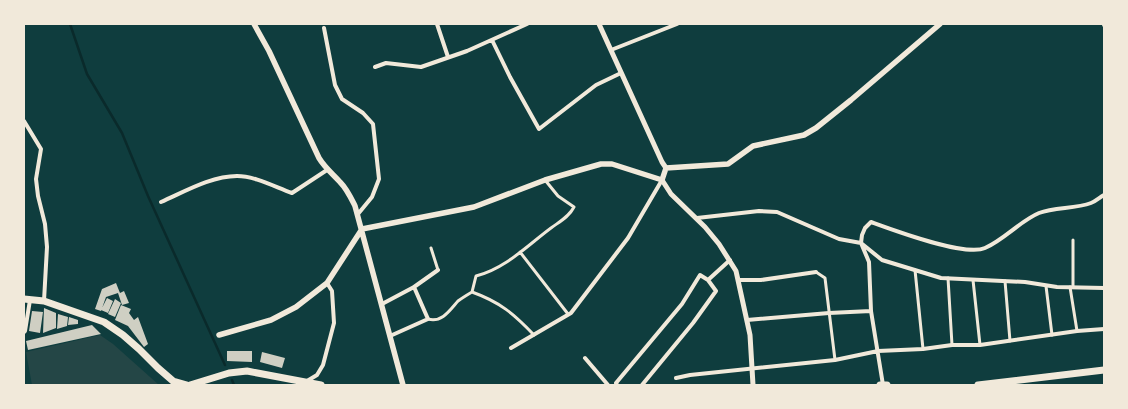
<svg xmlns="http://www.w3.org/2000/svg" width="1128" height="409" viewBox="0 0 1128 409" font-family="'Titillium Web',sans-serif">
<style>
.green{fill:#244646}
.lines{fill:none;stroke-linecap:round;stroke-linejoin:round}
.stream{stroke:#0a2a2b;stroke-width:2.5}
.building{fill:#cfcfc3}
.pedestrian{stroke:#f1e9da;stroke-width:3}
.minor{stroke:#f1e9da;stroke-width:4}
.tertiary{stroke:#f1e9da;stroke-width:5}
.secondary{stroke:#f1e9da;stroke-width:5.5}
.trunk{stroke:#f1e9da;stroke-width:7}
</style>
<rect width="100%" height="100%" fill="#0f3d3e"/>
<path class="green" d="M100,335L113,344L159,385H32L26,352Z"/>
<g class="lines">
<path class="stream" d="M70,24L87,74L122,133L148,196L225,365
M232,380L234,385"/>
</g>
<path class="building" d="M116,283L120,293L124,291L129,303L122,305L118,293L106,297L101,311L95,309L102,289Z
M107,298L113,301L108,313L101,310Z
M115,299L121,303L115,317L108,314Z
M121,305L131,309L129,313L134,320L138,317L148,344L144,347L128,326L115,320Z
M44,308L56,313V328L43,333Z
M32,311L43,312L40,333L29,331Z
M58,314L68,317L67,326L57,329Z
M69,317L78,320V324L68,325Z
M92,325L101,334L28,350L26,341Z
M227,351H252V362L227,361Z
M262,352L285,358L282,368L260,362Z"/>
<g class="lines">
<path class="pedestrian" d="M431,248L438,270
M520,252L568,314
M915,270L923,349
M816,272L825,278L835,360
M948,278L952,345
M973,280L980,345
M1005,281L1010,341
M1046,286L1052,335
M1070,287L1077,331
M1073,287V240
M472,292L476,276C505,269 528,245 551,228C559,222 569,217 574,207L558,196L545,180
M428,319C442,323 450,310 458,301C462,298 467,295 472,292C500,302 514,314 534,335"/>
<path class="minor" d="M437,24L448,57
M1104,24V25
M324,28L335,85L342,99L363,113L373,124L379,179L372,197L358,214
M492,40L510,77L539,129L596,85L621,73
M611,50L677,24
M375,67L386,63L421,67L467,51L527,24
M24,121L41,149L36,179L38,196L45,224L47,247L44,301
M161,202C184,192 211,176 237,176C255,176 275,187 292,193L327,170
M697,218L759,211L777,212L839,239L861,243L882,260L941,278L1025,282L1057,287L1104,288
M739,280H761L816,272
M414,287L438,270
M382,304L414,287L428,319L390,336
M747,320L829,313L871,311
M24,332L25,331L30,300
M511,348L571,313L628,238L662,180
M585,358L608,385
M676,378L690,375L835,360L878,351L923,349L952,345H980L1077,331L1104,329
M307,381L317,375L323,365L334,323L332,291L327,283
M617,385L616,383L682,304L700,275L708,280
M642,385L693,323L716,291L708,280L730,260
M883,385L871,311L869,262L861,243L862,235L865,228L871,222C893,230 965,257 985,248C1005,239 1020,221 1039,213C1055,207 1075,209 1091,203C1096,201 1100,197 1104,195"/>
<path class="tertiary" d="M599,24L662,162L666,168
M662,180L671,194L705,227L719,244L736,271L750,335L753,385"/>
<path class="secondary" d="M254,24L269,51L319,158C325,168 333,174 340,182C347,189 351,198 355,206L403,385
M219,335L271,320L296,307L327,283L362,229L474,207L545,180L601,164H612L662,180L666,168L728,164L753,146L804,135L816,128L851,100L940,24"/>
<path class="trunk" d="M24,299L44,301L104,322L123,335L139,349L158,368L173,381L187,385
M190,385L229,373L247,371L321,385
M880,385H887
M978,385L1104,370"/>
</g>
<rect width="1128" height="409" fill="none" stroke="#f1e9da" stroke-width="50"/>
</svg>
